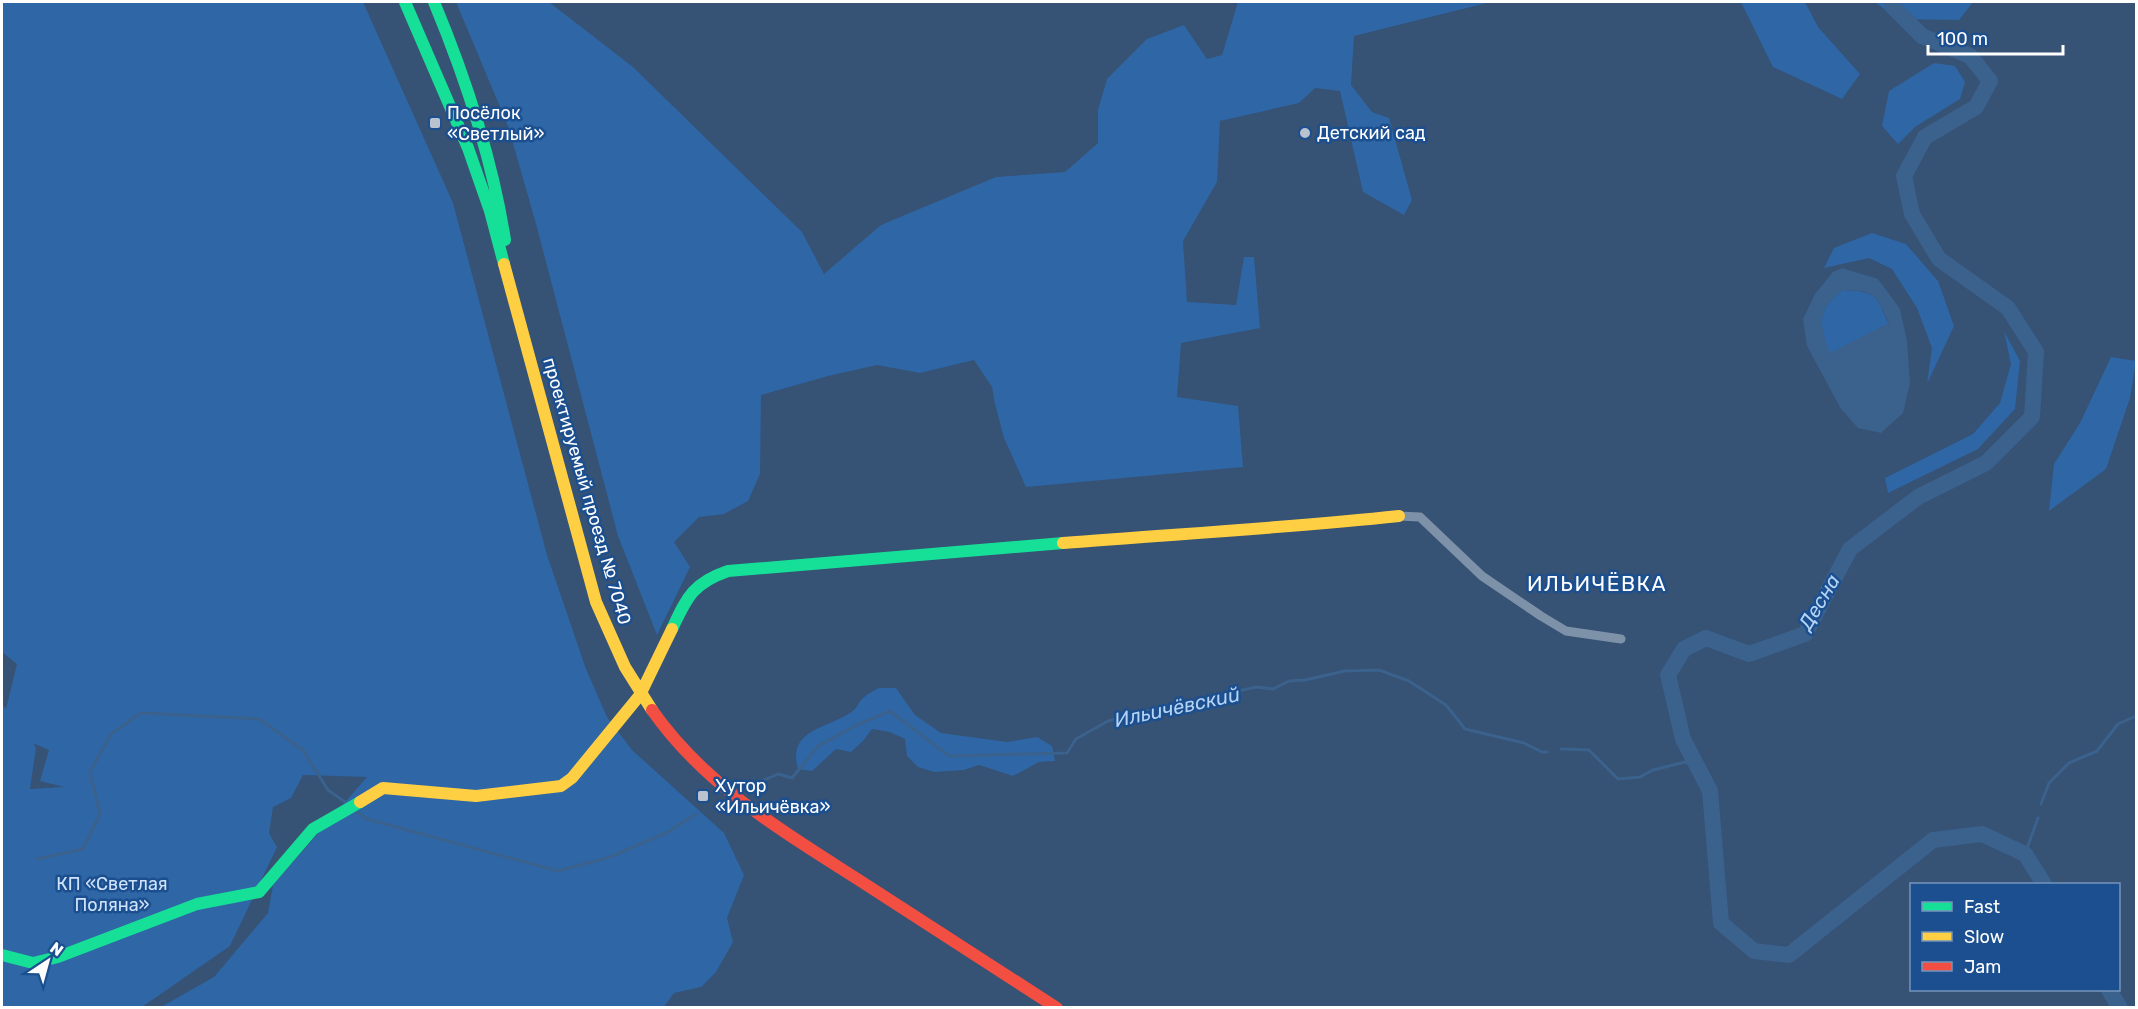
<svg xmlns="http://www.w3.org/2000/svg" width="2138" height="1009" viewBox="0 0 2138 1009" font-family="Rubik,sans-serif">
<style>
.green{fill:#2f66a5;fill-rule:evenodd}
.water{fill:#3b618d;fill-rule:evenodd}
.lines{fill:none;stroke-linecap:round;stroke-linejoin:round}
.stream{stroke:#3b618d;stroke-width:3}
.river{stroke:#3b618d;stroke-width:16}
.street{stroke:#7d92a8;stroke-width:9}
.fast{stroke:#16e098;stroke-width:12}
.slow{stroke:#ffcf43;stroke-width:12}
.jam{stroke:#f24e42;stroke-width:12}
.poi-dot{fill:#b9c2ce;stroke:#1b4f8f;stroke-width:2}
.labels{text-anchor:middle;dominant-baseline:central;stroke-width:5;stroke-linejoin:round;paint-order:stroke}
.poi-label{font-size:18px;fill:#fff;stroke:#1b4f8f;text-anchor:start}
.street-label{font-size:18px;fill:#fff;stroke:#1b4f8f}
.park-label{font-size:18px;fill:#cfe3fa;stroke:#1b4f8f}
.water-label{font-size:20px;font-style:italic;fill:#b5d3f5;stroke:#1b4f8f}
.quarter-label{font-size:21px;letter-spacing:1.5px;fill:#fff;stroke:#1b4f8f}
</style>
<rect width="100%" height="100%" fill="#365274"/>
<path class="green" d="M2,2H363L453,203L547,555L586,669L607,717L632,750L724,833L744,875L727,918L733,942L716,972L701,987L674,993L664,1007H161L214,977L268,913L273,885L367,777L303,775L291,798L273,807L269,833L277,847L230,946L142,1007H2V704L6,709L17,664L2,652ZM33,743L49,750L40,781L64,787L30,789L36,748Z
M456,2H549L633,67L802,232L824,274L881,225L996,177L1065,172L1098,143V110L1107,79L1147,39L1184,25L1207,59L1222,55L1238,2H1491L1354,36L1351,85L1372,112L1389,118L1412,200L1404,215L1363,192L1340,91L1315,88L1299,103L1220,121L1217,182L1183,241L1187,302L1236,305L1244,257H1254L1260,328L1181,343L1177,397L1238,406L1243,467L1026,487L1004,438L995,404L992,387L974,360L920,373L877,365L828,376L761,395L760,474L748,501L724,514L699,517L674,542L690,567L657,635L618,536L536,224L508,126Z
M1741,2H1805L1818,27L1860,74L1842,99L1773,67Z
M1875,2H1973L1959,20L1897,19Z
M1934,63L1955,66L1965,82L1960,99L1915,127L1898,144L1882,126L1889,91Z
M1872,233L1906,244L1938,281L1954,326L1927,384L1932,348L1917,308L1892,269L1869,258L1824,268L1834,248Z
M1843,290C1878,292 1875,294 1889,324L1829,354C1820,323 1815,311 1843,290Z
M2004,331L2020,361L2015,409L1978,449L1888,493L1885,478L1973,434L2000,403L2011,364Z
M2111,357L2136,361L2130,398L2106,469L2049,511L2054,464L2080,423Z
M879,688H896L915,715L941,733L1007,742L1037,737L1052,746L1055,761L1039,762L1013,776L979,765L964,770L934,772L918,767L907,756L905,739L890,732L872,729L863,741L851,752L836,749L812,771L798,769C786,728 830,729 854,710C857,707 859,702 862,699C867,694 873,691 879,688Z"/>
<path class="water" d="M1842,268L1878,279L1900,309L1907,341L1910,383L1903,413L1881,433L1858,428L1841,409L1807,346L1803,319L1815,294L1833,272ZM1843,290C1877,291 1875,294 1889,323L1830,353C1819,324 1816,310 1843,290Z"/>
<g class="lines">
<path class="stream" d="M1561,749L1589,750L1618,779L1640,777L1653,770L1685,762L1697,767
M762,781L778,774L792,778L818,746L859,724L890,711L949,756L1067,753L1076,739L1108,721L1183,702L1208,701L1234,692L1256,687L1273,689L1289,681L1305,680L1345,671L1379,670L1409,681L1446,705L1465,729L1524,743L1542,752H1547
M2041,804L2049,783L2069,763L2097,751L2118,724L2136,716
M357,812L367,819L558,871L610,857L668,832L696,814
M2025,854L2038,818
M37,859L83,849L100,814L90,772L111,734L141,713L259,719L303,750L328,790L345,802"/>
<path class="river" d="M1892,2L1893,7L1922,36L1970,56L1990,81L1976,107L1925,137L1904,176L1912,214L1939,259L2008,308L2036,352L2032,417L1986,463L1918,497L1850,549L1805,634L1749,654L1706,638L1684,649L1668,675L1683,739L1710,791L1721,923L1754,951L1789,955L1933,840L1982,834L2025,854L2044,884
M2109,990L2120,1008"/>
<path class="street" d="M1399,516L1420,517L1482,576L1541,616L1566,631L1621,639"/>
<path class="fast" d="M405,2L468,148L490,211L504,264
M434,2C466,79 492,157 505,240
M672,629C687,597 693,583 728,571L1063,543
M2,955L33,963L58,957L197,904L259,892L313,829L360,802"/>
<path class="slow" d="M504,264L596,602L625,667L652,710
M1063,543C1175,534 1287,528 1399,516
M360,802L383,788L476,796L561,786L572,778L640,695L672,629"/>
<path class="jam" d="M652,710C706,787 784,832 862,882C927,924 992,966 1057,1008"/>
</g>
<g class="poi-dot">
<rect x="429" y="117" width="12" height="12" rx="3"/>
<circle cx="1305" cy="133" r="6"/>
<rect x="697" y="790" width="12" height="12" rx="3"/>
</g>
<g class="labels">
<g class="poi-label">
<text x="447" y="113">Посёлок<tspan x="447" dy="21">«Светлый»</tspan></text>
<text x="1317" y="133">Детский сад</text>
<text x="715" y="786">Хутор<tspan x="715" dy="21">«Ильичёвка»</tspan></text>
</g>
<g class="street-label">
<text transform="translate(587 491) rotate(74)">проектируемый проезд № 7040</text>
</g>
<g class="park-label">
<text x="112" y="884">КП «Светлая<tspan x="112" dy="21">Поляна»</tspan></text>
</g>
<g class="water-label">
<text transform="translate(1819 602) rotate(-59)">Десна</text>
<text transform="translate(1177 707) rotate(-12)">Ильичёвский</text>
</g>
<g class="quarter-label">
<text x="1597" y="583">ИЛЬИЧЁВКА</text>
</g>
</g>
<rect width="2138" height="1009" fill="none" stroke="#ffffff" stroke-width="6"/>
<rect x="1910" y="883" width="210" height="108" fill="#1b4f8f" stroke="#7695bc" stroke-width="1.5"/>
<rect x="1922" y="902" width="30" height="9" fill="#16e098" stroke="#7695bc" stroke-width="1.5"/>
<text x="1964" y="913" font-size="18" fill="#ffffff">Fast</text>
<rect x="1922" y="932" width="30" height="9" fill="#ffcf43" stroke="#7695bc" stroke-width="1.5"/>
<text x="1964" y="943" font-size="18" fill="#ffffff">Slow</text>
<rect x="1922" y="962" width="30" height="9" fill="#f24e42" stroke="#7695bc" stroke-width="1.5"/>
<text x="1964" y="973" font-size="18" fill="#ffffff">Jam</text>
<g transform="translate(48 961) rotate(36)" stroke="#1b4f8f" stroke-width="4.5" paint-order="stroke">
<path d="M0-4.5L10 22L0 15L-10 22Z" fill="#ffffff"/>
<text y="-9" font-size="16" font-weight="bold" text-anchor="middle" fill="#ffffff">N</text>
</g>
<path d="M1928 45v9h135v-9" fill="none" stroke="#ffffff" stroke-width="3"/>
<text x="1937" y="45" font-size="18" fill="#ffffff" stroke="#1b4f8f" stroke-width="4.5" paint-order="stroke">100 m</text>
</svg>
